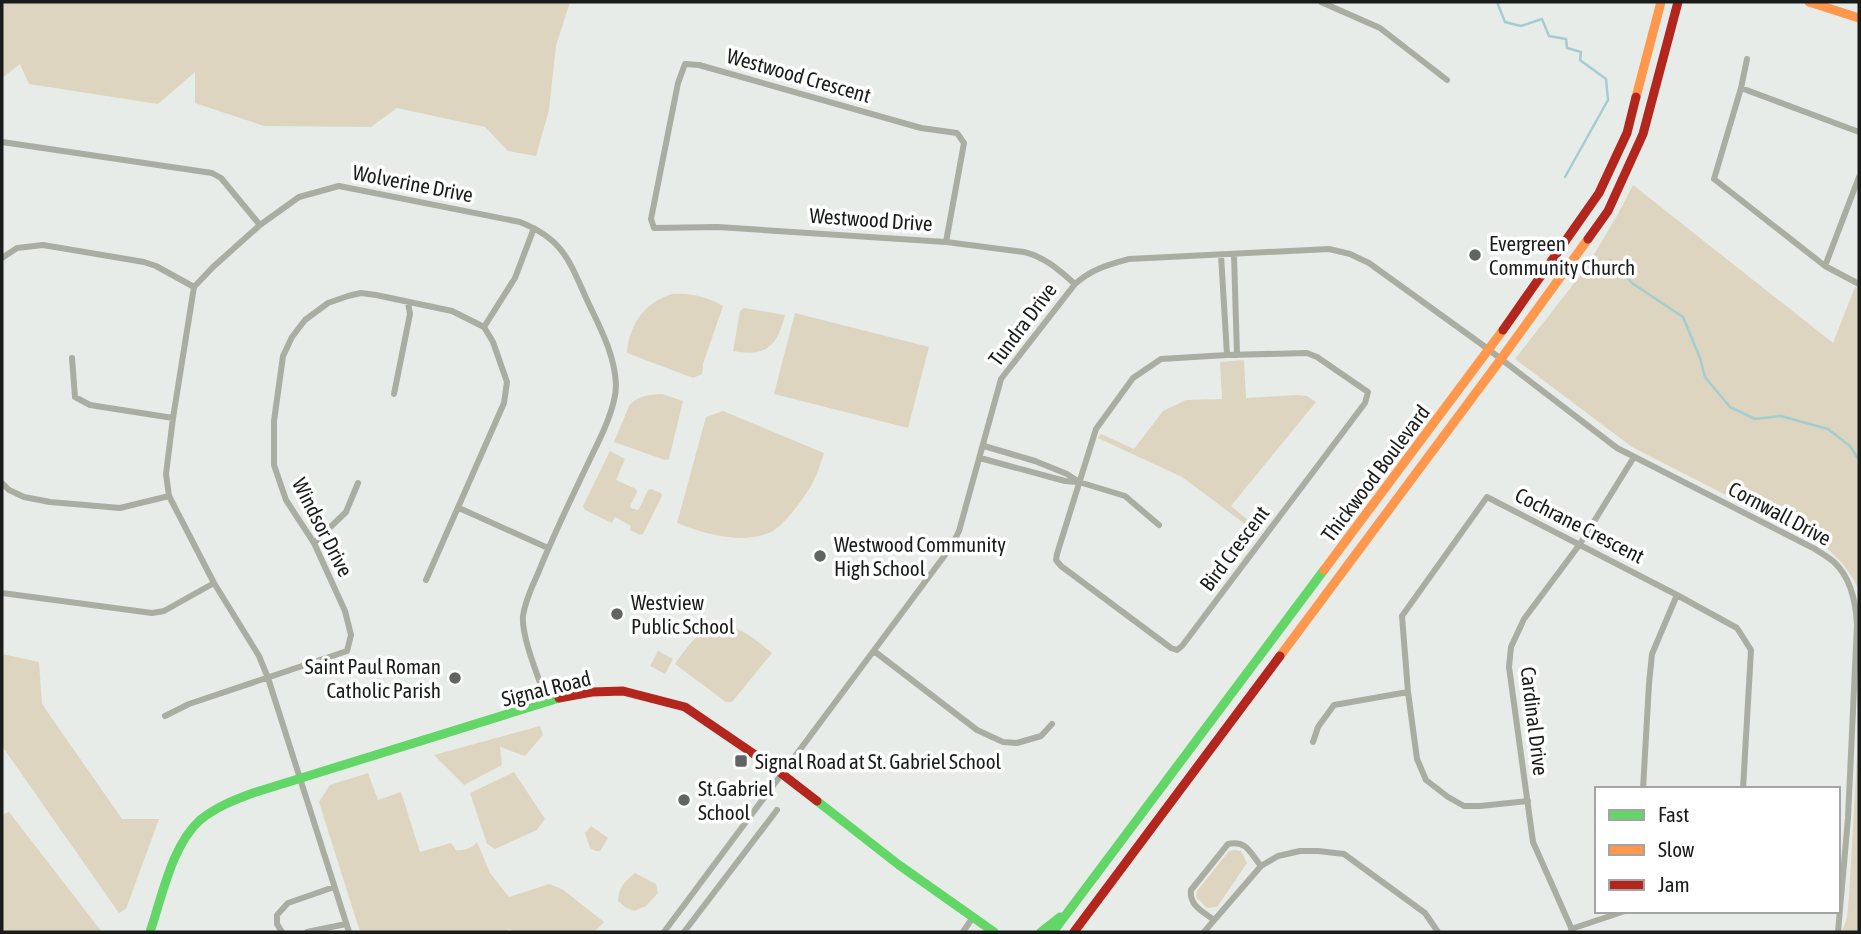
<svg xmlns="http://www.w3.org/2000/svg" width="1861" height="934" viewBox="0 0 1861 934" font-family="'Asap Condensed',sans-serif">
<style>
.green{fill:#ddd5bf}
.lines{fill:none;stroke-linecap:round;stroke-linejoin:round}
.stream{stroke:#a4cdd2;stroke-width:2.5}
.street{stroke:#aaada1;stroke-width:6}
.fast{stroke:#63d668;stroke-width:9}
.slow{stroke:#ff974d;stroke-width:9}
.jam{stroke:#b3261e;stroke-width:9}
.poi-dot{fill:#616562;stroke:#fff;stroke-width:2.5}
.labels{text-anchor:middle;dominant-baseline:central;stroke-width:7;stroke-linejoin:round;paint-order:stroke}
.street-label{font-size:21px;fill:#191c1a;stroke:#fff}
.poi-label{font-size:21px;fill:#191c1a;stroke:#fff;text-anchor:start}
</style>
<rect width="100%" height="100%" fill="#e8ece8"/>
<path class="green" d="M2,2H570L556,46L549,110L536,156L508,151L485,127L397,108L371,127L264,126L195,103V72L158,104L29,84L20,64L2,78Z
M1633,185L1833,343L1855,287L1859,288V591L1854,580L1842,563L1828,549L1800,533L1632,447L1515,359L1586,268L1618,214Z
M673,294C692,293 707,297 723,306L703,364L702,374L693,378L627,353C629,325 645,301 673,294Z
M744,308L785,315C777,347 766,357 733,351L740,311Z
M795,313L929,347L908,428L774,394Z
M1244,360L1246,398L1297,395L1307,396L1316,402L1231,506L1260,530L1257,533L1182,477L1098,438L1101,434L1134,449L1163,411L1186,400L1222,399L1220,362Z
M662,394L683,401L669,459L665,460L614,442L629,406C637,395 649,395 662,394Z
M723,411L824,453C820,465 816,479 809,489C801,502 782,528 769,533C740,544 704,534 677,523L706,417Z
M610,451L625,459L616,480L636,489L637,492L630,506L631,508L637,510L639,509L648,490L651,489L661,493L662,496L643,534L640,535L630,530L631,526L617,518L615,517L612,523L585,510L583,506Z
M719,625C740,625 757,641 772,653L732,702H726L675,664C687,647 698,630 719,625Z
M658,651L673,659L665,674L650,666Z
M2,654L39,662L42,704L122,819H159L126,909L119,913L2,746Z
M1859,720V932H1842L1847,917L1849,897Z
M540,726L543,735L525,756L500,747L502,765L464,785L434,755Z
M514,772L545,819L537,830L495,849L487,844L470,793Z
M368,773L378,800L401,792L420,852L451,843L456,850C463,851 473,848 477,842L490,873L509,897L549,884L562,889L604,922L594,932H512L510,929L506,932H360L319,802L330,785Z
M9,812L102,932H2V815Z
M591,826L608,838L600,851H596L590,848L585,833Z
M1235,850L1241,851L1247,863L1217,907L1207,908L1196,897L1197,891L1229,851Z
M635,873L656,884L658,893L646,906L634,911L625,907L618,901C619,887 624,882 635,873Z"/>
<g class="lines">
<path class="stream" d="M1497,2L1505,22L1521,26L1542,19L1549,36L1566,39L1567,48L1581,52L1580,60L1606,79L1608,100L1565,177
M1610,260L1632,283L1683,317L1700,358L1705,377L1730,407L1755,419L1781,416L1828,429L1850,446L1859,460"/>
<path class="street" d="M1321,2L1380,28L1447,80
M1747,59L1741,88L1714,179L1825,266L1859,284
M1741,88L1859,132
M2,142L212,173L221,178L260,225
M946,242L964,143L957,133L921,128L699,65L685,64L678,83L651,219L654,228L718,227L946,242L1024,252C1045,257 1059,270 1075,284
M1221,255L1227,355
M1234,255L1237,355
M2,258L17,248L43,245L144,262L156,266L194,287
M1825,266L1859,177
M484,327L515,278L534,228
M1307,353L1317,357L1368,392L1365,403L1182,646L1177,650L1171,648L1061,566L1056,560L1057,554L1096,429L1133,378L1161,359L1227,355Z
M72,358L75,397L90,405L173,418
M394,394L410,314L408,303
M984,446L1035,461L1067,474L1079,482L1125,496L1159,525
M980,458L1065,481L1077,482
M2,483L9,490L24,497L50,502L120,508L169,496
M459,508L548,548
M314,543L346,512L358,483
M2,593L152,613L164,611L214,583
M874,651L977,730L1003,742L1017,743L1041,736L1052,724
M165,716L189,704L347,651L351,635L345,611L314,543L286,500L274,465V421L283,356L292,337L305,320L328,303L348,296L361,293L376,295L452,311L484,327L493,342L507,382L504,403L426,580
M1313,742L1318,727L1334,705L1408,692
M1643,789L1649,684L1652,654L1677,595
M1528,801L1480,806H1464L1448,797L1426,780L1417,759L1408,692L1402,616L1487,497L1677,595L1737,628L1751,650L1743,789
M1214,920C1202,911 1189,905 1191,890L1228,844C1247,840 1250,853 1261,866
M1571,929L1625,911
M282,932L277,924V915L288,903L334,887
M307,932L346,924
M349,932L268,678L259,656L214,583L169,496L166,474L173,418L194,287L213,267L260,225L299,197L339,186L520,222C563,239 569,260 587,300C599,326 615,354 616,385C616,406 602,435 592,455C574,493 555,531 539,571C533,585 525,600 523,616C521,637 540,681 547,702
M664,932L951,547L959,531L1001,379L1075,284C1092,269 1107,265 1129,259L1329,249L1350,254L1369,263L1484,346L1617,448L1815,549C1821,553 1828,557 1834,562C1851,578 1856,603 1857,625L1848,818L1838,932
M684,932L777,810
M963,932L973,917
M1204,932L1261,866L1278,856L1300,851H1318L1344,854L1425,913L1438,932
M1573,932L1533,842L1509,667L1511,647L1524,619L1580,544L1634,457"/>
<path class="fast" d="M817,801L899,865L994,932
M150,932C162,897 172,845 200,820C216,807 234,800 253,793L559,698
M1041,932L1060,917
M1053,932L1324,570"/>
<path class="slow" d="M1809,2L1859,18
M1636,97L1661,2
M1324,570L1503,330
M1280,656L1501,359L1588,239"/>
<path class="jam" d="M1588,239L1608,211L1643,134L1678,2
M1503,330L1599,193L1627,133L1636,97
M559,698L592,692L623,691L685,707L773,767L817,801
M1074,932L1280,656"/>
</g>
<g class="poi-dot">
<circle cx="1475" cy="255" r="7"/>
<circle cx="820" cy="556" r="7"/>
<circle cx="617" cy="614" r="7"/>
<circle cx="455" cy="678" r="7"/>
<rect x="734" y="754" width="14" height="14" rx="3.5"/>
<circle cx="684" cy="800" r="7"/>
</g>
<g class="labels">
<g class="street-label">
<text transform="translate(799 75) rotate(16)">Westwood Crescent</text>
<text transform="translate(413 183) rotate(11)">Wolverine Drive</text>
<text transform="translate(871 219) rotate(4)">Westwood Drive</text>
<text transform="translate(1022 324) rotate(-53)">Tundra Drive</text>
<text transform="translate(1375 473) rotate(-53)">Thickwood Boulevard</text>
<text transform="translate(1780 513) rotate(28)">Cornwall Drive</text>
<text transform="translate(1580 525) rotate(27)">Cochrane Crescent</text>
<text transform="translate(323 527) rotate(63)">Windsor Drive</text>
<text transform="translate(1234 548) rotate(-53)">Bird Crescent</text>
<text transform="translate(546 688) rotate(-14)">Signal Road</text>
<text transform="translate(1535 721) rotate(83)">Cardinal Drive</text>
</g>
<g class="poi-label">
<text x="1489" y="243">Evergreen<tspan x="1489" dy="24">Community Church</tspan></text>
<text x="834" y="544">Westwood Community<tspan x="834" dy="24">High School</tspan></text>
<text x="631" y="602">Westview<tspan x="631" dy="24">Public School</tspan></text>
<text x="441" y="666" text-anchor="end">Saint Paul Roman<tspan x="441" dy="24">Catholic Parish</tspan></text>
<text x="755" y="761">Signal Road at St. Gabriel School</text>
<text x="698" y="788">St.Gabriel<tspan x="698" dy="24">School</tspan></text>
</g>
</g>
<rect width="1861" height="934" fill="none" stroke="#191c1a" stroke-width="7"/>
<rect x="1595" y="787" width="245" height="126" fill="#ffffff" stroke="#a3a4a3" stroke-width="2"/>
<rect x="1609" y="810" width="35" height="10" fill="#63d668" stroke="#a3a4a3" stroke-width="2"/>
<text x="1658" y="822" font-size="21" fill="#191c1a">Fast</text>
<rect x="1609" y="845" width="35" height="10" fill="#ff974d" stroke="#a3a4a3" stroke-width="2"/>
<text x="1658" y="857" font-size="21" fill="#191c1a">Slow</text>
<rect x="1609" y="880" width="35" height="10" fill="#b3261e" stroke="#a3a4a3" stroke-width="2"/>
<text x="1658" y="892" font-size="21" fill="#191c1a">Jam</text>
</svg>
